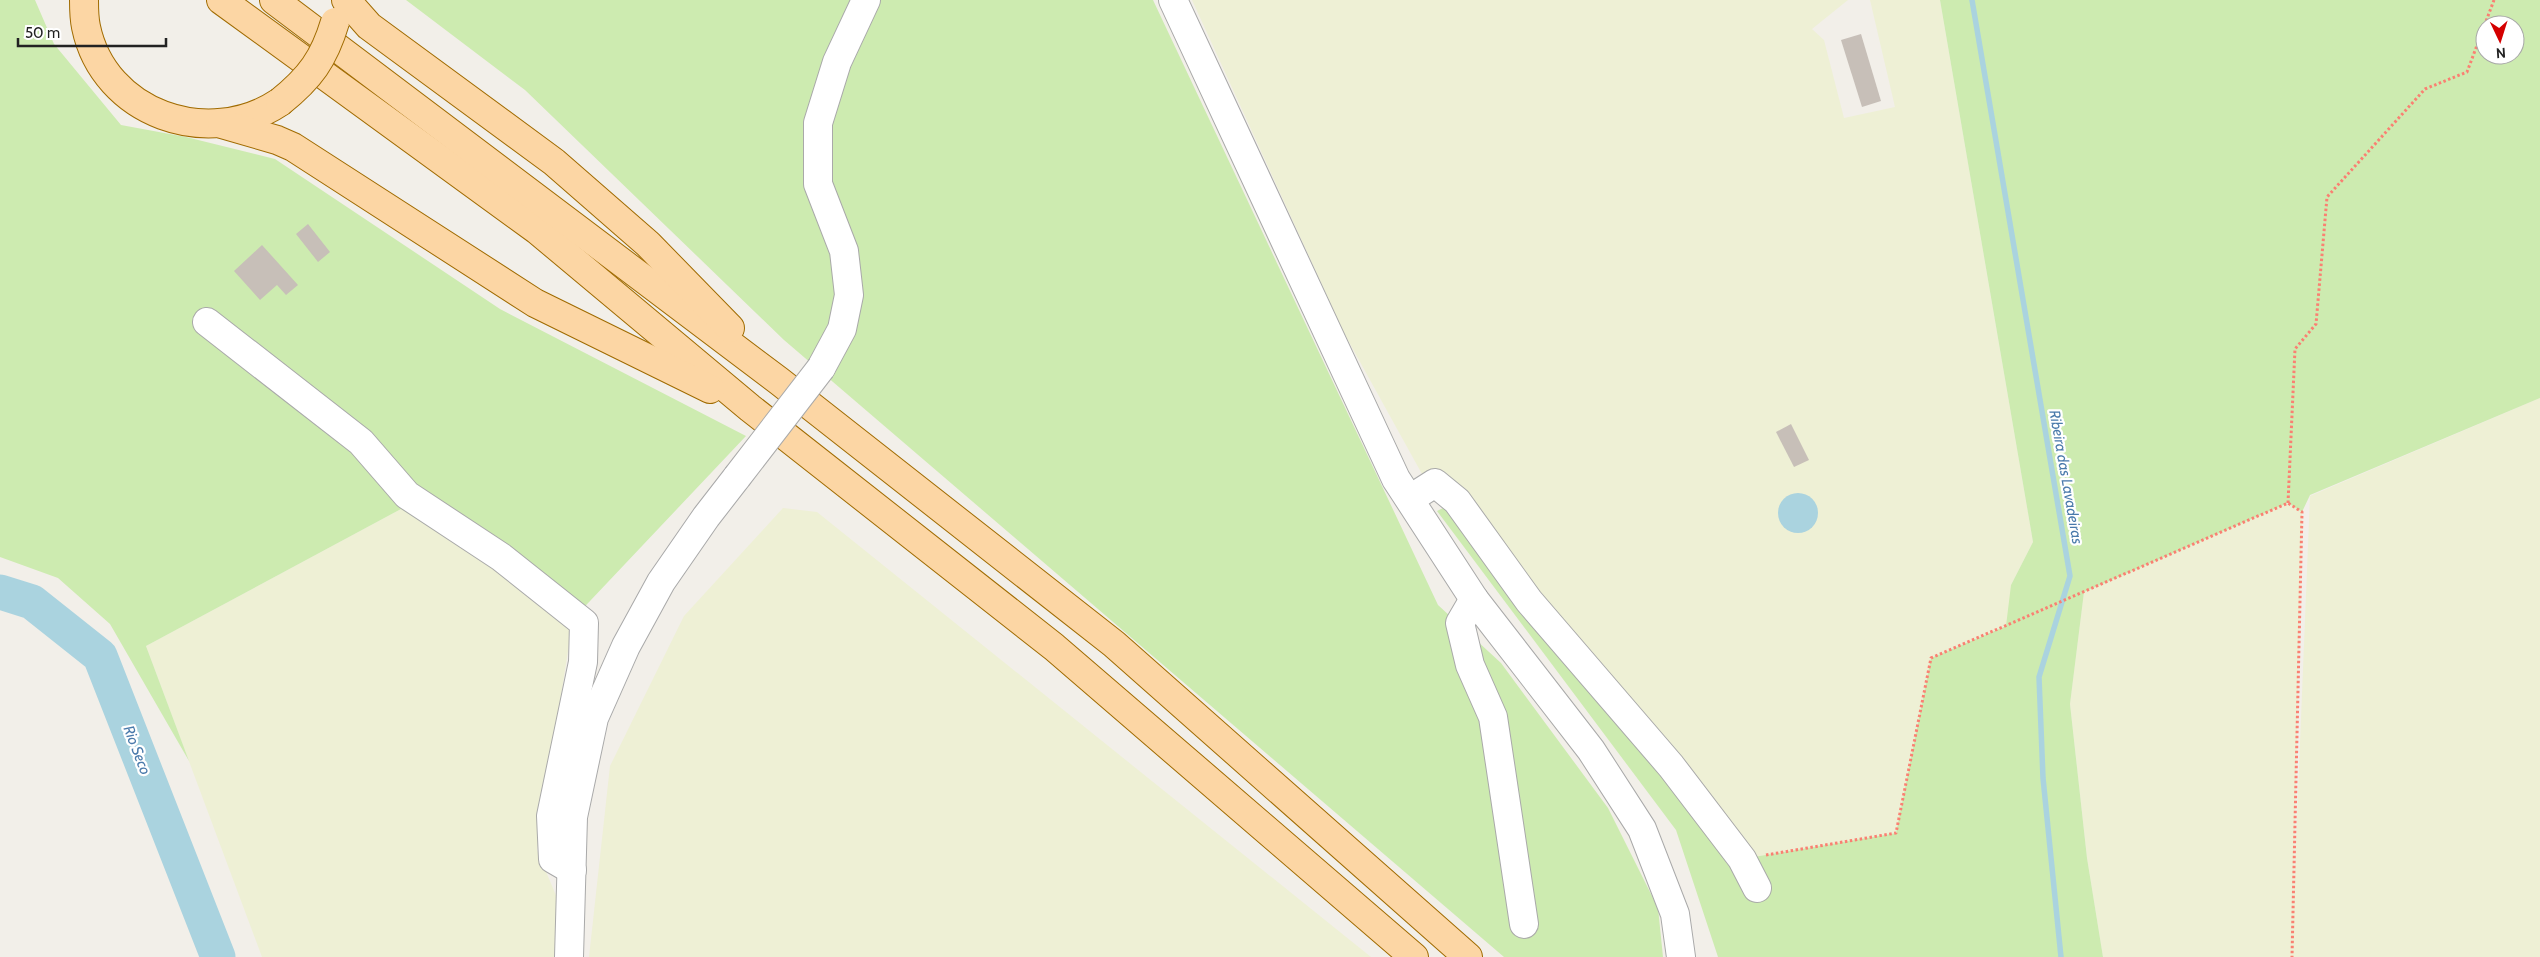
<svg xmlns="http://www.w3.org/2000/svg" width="2540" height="957" font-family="Cabin,sans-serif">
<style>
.farmland{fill:#eef0d5}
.grass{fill:#cdebb0;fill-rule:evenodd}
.water{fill:#aad3df}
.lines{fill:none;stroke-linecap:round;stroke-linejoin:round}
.stream{stroke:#aad3df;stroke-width:5.5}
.river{stroke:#aad3df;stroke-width:35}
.building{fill:#c7bfb8}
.minor-casing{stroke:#a9a9a9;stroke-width:30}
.major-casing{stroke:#a06b00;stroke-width:30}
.path{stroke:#fa8072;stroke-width:3;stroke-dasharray:2.5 2.5;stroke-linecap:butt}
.minor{stroke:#fff;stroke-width:28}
.major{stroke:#fcd6a4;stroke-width:28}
.minor-bridge-casing{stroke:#a9a9a9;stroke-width:30;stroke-linecap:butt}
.major-bridge-casing{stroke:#a06b00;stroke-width:30;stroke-linecap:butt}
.minor-bridge{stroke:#fff;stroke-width:28}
.major-bridge{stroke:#fcd6a4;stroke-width:28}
.labels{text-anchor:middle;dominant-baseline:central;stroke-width:4.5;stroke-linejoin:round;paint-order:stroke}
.water-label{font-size:15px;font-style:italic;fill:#4a7aab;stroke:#fff}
</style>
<rect width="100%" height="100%" fill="#f2efe9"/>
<g class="farmland">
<path d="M1192 0H1848L1812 29 1824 40 1844 118 1895 107 1870 0H1940L2033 542 2011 585 2010 624 1931 658 1896 833 1742 859 1444 475 1422 474 1344 333Z"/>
<path d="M2540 398V957H2103L2087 858 2070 704 2084 592 2288 503 2302 512 2293 916 2310 496Z"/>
<path d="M783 508 817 512 1371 957H589L610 766 684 616Z"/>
<path d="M401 509 573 619 537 850 560 905 554 957H262L146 646Z"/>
</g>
<g class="grass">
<path d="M0 0H35L54 44 121 125 186 137 275 159 500 309 746 436 573 619 401 509 146 646 189 761 110 624 58 578 0 557Z"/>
<path d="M406 0H1153L1438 605 1501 663 1608 808 1658 908 1663 957H1504L784 340 525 90Z"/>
<path d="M1940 0H2540V398L2310 495 2302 512 2288 503 2084 592 2070 704 2087 858 2103 957H1718L1676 830 1437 511 1457 501 1742 859 1896 833 1931 658 2006 626 2011 585 2033 542ZM2485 25H2515V55H2485Z"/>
</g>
<circle class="water" cx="1798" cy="513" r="20"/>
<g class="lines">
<path class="stream" d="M1972 0 2070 576 2039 677 2043 778 2061 957"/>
<path class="river" d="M0 592 32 602 100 656 218 957"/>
</g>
<g class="building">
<path d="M1861 34 1881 101 1862 107 1841 40Z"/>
<path d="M308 224 330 252 318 262 296 234Z"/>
<path d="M262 245 298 285 286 295 277 285 260 300 234 271Z"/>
<path d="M1791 424 1809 460 1794 467 1776 432Z"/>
</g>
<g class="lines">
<defs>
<g id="minor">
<path d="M1173 0 1396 479 1474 599 1591 750 1642 829 1675 914 1681 957"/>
<path d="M207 322 361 442 407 495 501 557 584 623 583 662 551 816 553 859 572 870"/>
<path d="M821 368 842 329 849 295 844 251 818 184V123L837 62 866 0"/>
<path d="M1410 499 1435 483 1457 501 1529 601 1671 766 1742 859 1757 888"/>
<path d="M1474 599 1460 623 1470 665 1493 717 1524 924"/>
<path d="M569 957 573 817 594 718 626 646 661 582 706 517 737 477"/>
</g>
<g id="major">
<path d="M84 0C84 9 84 18 86 27 104 114 208 150 280 102"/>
<path d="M221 0 537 230 750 408 1054 647 1414 957"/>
<path d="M274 0 779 381 1114 644 1468 957"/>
<path d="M346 0 369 26 554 162 648 244 730 328"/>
<path d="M222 124 277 140 293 147 535 303 710 389"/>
</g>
</defs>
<use href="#minor" class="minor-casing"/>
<use href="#major" class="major-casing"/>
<g class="path">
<path d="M2288 503 2295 349 2316 324 2327 197 2425 89 2467 72 2494 0"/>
<path d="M1766 855 1896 833 1931 658 2288 503 2302 512 2292 957"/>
</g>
<use href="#minor" class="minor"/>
<use href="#major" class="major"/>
<defs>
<path id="minor-bridge" d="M737 477 821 368"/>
<path id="major-bridge" d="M280 102C310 78 324 59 335 22"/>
</defs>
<use href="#minor-bridge" class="minor-bridge-casing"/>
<use href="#major-bridge" class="major-bridge-casing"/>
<use href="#minor-bridge" class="minor-bridge"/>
<use href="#major-bridge" class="major-bridge"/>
</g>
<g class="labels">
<g class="water-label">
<text transform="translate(2066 477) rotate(80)">Ribeira das Lavadeiras</text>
<text transform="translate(137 750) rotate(69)">Rio Seco</text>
</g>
</g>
<g transform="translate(2500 40) rotate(176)"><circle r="24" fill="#ffffff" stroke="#a7a7a7"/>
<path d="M0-4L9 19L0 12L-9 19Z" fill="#d40000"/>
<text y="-8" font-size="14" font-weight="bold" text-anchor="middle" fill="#222222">N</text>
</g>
<path d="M18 38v8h148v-8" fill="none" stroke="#222222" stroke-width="2.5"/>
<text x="25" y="38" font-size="15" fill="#222222" stroke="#ffffff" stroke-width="4" paint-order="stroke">50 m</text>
</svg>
